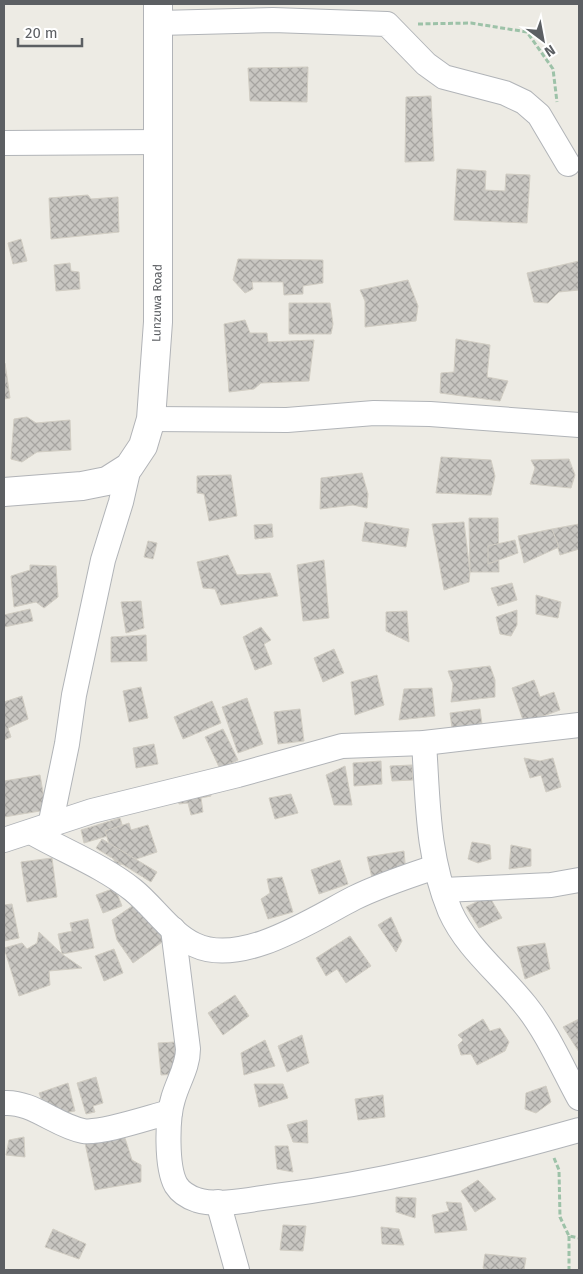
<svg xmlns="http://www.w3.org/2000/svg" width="583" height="1274" font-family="'Fira Sans',sans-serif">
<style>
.building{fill:url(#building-cross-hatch);stroke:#d1cdc3}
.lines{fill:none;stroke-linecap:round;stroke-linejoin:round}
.street-casing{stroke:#b1b4b8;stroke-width:26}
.secondary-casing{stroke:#b1b3b7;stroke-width:30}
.path{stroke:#9dc2a8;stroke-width:3;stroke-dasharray:5 2.5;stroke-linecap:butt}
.street{stroke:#fff;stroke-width:24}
.secondary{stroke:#fff;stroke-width:28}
.labels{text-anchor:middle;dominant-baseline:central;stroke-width:4;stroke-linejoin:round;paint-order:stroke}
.street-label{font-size:12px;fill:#5c5f63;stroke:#fff}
</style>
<defs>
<pattern id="building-cross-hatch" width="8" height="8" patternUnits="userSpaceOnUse" patternTransform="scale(1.25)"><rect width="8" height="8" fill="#c8c6c1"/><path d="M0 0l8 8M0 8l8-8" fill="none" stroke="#a6a4a0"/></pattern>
</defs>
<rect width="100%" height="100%" fill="#edebe4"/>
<g class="building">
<path d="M308 67 307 102 250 101 248 68Z"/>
<path d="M431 96 434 161 405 162 406 97Z"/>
<path d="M457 169 486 171 485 190 505 191 506 174 530 175 527 223 454 220Z"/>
<path d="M88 195 91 199 118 197 119 232 51 239 49 198Z"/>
<path d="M21 239 27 261 13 264 8 243Z"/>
<path d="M238 259 323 260V283L303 286V294L284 295 283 282H252L253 289 245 293 233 280Z"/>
<path d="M579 261V290L559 292 548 303 534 302 527 273Z"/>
<path d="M70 263 71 271 79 272 80 289 56 291 54 265Z"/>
<path d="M408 280 418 306 416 321 365 327V301L360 290Z"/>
<path d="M289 303H330L333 324 331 334H289Z"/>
<path d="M245 320 250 333H267L268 342 314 340 309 381 261 383 254 389 229 392 224 324Z"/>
<path d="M456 339 490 345 487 377 508 381 500 401 440 393 441 373 454 372Z"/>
<path d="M5 363 10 398 4 399V363Z"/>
<path d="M27 417 36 423 70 420 71 450 37 452 22 462 11 459 14 419Z"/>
<path d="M441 457 491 460 495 476 491 495 436 493Z"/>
<path d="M569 459 575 475 571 488 530 484 535 468 531 460Z"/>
<path d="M362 473 368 494 367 508 353 505 320 509 321 478Z"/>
<path d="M231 475 237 516 209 521 204 494 197 493V476Z"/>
<path d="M469 518H498L499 572H470Z"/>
<path d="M365 522 409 529 406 547 362 541Z"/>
<path d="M464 522 470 572 469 582 444 590 432 524Z"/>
<path d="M272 524 273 537 255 539 254 525Z"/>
<path d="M579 524V549L560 555 552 529Z"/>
<path d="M552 529 559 547 524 563 518 536Z"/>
<path d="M515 540 518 553 488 564V546Z"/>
<path d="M148 541 157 543 153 559 144 557Z"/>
<path d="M228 555 237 575 270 573 278 596 221 605 215 589 203 588 197 562Z"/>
<path d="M324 560 329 618 303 621 297 565Z"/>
<path d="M30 565 56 566 58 597 44 608 36 602 14 607 11 576 30 570Z"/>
<path d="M512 583 517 600 498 606 491 588Z"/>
<path d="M536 595 561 602 558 618 536 614Z"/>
<path d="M141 601 144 628 126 633 121 602Z"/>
<path d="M30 609 33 621 4 627V615Z"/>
<path d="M517 610V625L511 636 500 634 496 617Z"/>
<path d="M407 611 409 642 386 631V612Z"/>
<path d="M261 627 271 640 264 644 272 664 255 670 243 637Z"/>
<path d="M146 635 147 661 111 662V637Z"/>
<path d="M334 649 344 673 323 682 314 658Z"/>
<path d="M490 666 495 680V697L451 702 453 684 448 671Z"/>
<path d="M377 675 384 705 355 715 351 682Z"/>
<path d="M534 680 540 697 554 692 560 710 524 723 512 688Z"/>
<path d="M141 687 148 718 129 722 123 691Z"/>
<path d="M432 688 435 716 399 720 404 689Z"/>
<path d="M22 696 28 719 8 728 11 737 4 740V702Z"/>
<path d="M247 698 263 744 238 753 222 707Z"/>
<path d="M212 701 221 723 183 739 174 717Z"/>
<path d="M300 709 304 741 278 744 274 712Z"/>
<path d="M480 709 482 724 452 728 450 713Z"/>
<path d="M223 729 238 760 220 769 205 737Z"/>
<path d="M154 744 158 764 136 768 133 748Z"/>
<path d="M524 758 540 761 553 758 561 787 546 792 541 775 530 778Z"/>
<path d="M381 761 382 784 354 786 353 763Z"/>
<path d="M412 765 413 780 392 781 390 766Z"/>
<path d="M345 766 352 805H334L326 775Z"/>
<path d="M40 775 46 810 4 817V781Z"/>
<path d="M210 790 211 796 201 798 203 812 191 815 188 803 179 804 177 796Z"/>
<path d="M291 794 298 813 275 819 269 798Z"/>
<path d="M120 818 124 831 84 843 81 830Z"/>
<path d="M129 823 131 830 148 825 157 852 116 866 105 831Z"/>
<path d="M102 839 157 872 151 882 96 848Z"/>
<path d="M472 842 490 845 491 859 478 863 468 859Z"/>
<path d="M511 845 531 849V866L509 869Z"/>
<path d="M404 851 406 874 374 886 367 857Z"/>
<path d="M52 858 57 897 27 902 21 862Z"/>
<path d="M340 860 348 884 319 894 311 870Z"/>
<path d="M282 877 293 912 268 919 261 899 270 893 267 879Z"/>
<path d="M115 888 122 906 103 913 96 895Z"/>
<path d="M489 896 502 918 479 928 466 907Z"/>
<path d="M138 902 165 940 133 963 117 940 112 920Z"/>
<path d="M12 904 19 938 4 941V905Z"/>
<path d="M391 917 402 941 396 952 378 925Z"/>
<path d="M88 919 94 948 62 954 58 934 72 931 70 923Z"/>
<path d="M39 932 62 954 82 968 49 971 50 985 19 996 4 948 22 943 27 949 37 943Z"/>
<path d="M350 936 371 966 346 983 337 969 326 976 316 958Z"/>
<path d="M545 943 550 969 525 979 517 947Z"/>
<path d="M114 949 123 973 104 981 95 956Z"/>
<path d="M235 995 249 1016 223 1035 208 1013Z"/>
<path d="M483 1019 490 1031 500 1028 509 1042 505 1051 477 1065 471 1054 461 1055 458 1045 463 1040 458 1035Z"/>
<path d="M579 1019V1052L563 1027Z"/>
<path d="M302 1035 309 1063 287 1072 278 1046Z"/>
<path d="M265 1040 275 1066 244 1075 241 1053Z"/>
<path d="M175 1042 178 1074 161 1075 158 1043Z"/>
<path d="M96 1077 103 1103 93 1106 95 1112 86 1114 77 1083Z"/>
<path d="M68 1083 75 1111 48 1116 39 1093Z"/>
<path d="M254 1084H283L288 1098 259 1107Z"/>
<path d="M546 1086 551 1102 536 1113 525 1109 526 1093Z"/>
<path d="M383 1095 385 1117 358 1120 355 1099Z"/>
<path d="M307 1120 308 1143 293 1142 287 1125Z"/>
<path d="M124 1135 132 1160 141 1165V1182L95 1190 85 1143Z"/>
<path d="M24 1137 25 1157 6 1155 9 1140Z"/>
<path d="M275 1146H288L293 1172 277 1169Z"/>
<path d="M478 1180 496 1199 475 1212 461 1191Z"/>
<path d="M396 1197 416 1198 415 1218 396 1212Z"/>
<path d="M446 1202 461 1203 467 1230 435 1233 432 1215 449 1211Z"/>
<path d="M283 1225 306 1226 303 1251 280 1250Z"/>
<path d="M381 1227 399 1229 404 1245 382 1244Z"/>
<path d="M53 1229 86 1244 79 1259 45 1247Z"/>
<path d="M485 1254 526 1258 524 1270H487L483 1268Z"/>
</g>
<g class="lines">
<defs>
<g id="street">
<path d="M159 23 273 20 387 24 426 64 444 77 505 93 524 102 539 115 568 164"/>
<path d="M4 143 159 142"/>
<path d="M151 419 287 420 374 413 430 414 579 425"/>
<path d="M424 743C428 801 427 856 450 911 467 949 501 974 526 1006 547 1032 563 1069 579 1098"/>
<path d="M50 826 67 744 74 695 103 560 121 502 129 467"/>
<path d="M31 832C64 851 103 866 133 890 154 907 171 934 195 945 242 967 313 919 354 898 380 885 408 876 435 867"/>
<path d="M4 840 92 811 238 775 342 746 424 743 579 725"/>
<path d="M443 890 551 885 579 880"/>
<path d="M173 929 188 1049C188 1067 178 1081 173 1099 167 1118 166 1167 176 1185 181 1193 188 1197 197 1200 220 1207 252 1199 276 1196 379 1183 479 1158 579 1130"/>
<path d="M4 1103C32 1101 56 1126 83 1131 101 1134 150 1117 170 1112"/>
<path d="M218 1202 237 1270"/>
</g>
<path id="secondary" d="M4 492 82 486 107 481 129 467 143 446 151 419 158 322V4"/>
</defs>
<use href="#street" class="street-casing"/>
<use href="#secondary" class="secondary-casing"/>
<g class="path">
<path d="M418 24 471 23 527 32 553 69 557 102"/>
<path d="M554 1158 559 1170 560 1217 569 1236 579 1238"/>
<path d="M569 1236V1270"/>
</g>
<use href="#street" class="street"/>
<use href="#secondary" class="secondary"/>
</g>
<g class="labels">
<g class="street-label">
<text transform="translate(157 303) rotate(-89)">Lunzuwa Road</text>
</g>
</g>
<rect width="583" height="1274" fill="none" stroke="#5c5f63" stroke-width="10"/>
<g transform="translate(543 40) rotate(148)" stroke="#ffffff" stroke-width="4" paint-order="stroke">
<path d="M0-4L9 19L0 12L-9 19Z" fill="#5c5f63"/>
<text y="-8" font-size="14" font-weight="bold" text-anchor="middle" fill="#5c5f63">N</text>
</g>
<path d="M18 38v8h64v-8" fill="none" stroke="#5c5f63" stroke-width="2.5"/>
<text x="25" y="38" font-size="15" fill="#5c5f63" stroke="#ffffff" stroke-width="4" paint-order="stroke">20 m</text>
</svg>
